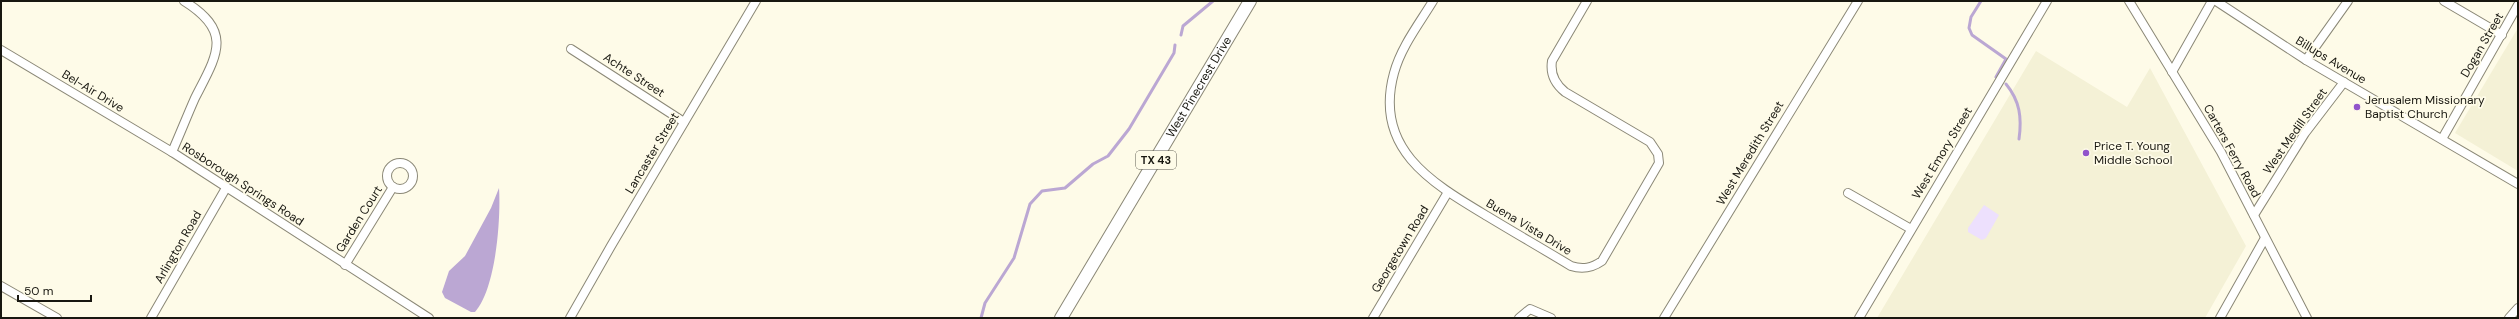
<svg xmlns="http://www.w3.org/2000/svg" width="2519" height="319" font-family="'DM Sans',sans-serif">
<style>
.built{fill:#f4f1d6}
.green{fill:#ede0fd}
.water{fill:#bba7d3}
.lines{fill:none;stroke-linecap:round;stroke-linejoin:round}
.stream{stroke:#bba7d3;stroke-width:3}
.minor-casing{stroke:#8b8877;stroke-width:10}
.primary-casing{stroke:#8b8877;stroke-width:14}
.minor{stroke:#fff;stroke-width:8}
.primary{stroke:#fff;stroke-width:12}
.poi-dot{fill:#9154cb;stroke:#fefbe8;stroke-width:1.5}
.labels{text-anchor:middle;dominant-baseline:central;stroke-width:3.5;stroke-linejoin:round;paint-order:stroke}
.shield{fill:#fefbe8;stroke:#5d5b51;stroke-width:1}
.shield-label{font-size:11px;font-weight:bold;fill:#181710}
.street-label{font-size:12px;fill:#181710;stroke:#fefbe8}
.poi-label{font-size:12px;fill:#181710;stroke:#fefbe8;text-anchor:start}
</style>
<rect width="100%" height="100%" fill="#fefbe8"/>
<g class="built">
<path d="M2518 28V171L2455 133Z"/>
<path d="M2036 51 2127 107 2150 68 2246 246 2205 318H1877Z"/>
</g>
<path class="green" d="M1984 205 1999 215 1986 238 1982 240 1968 232V228Z"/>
<path class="water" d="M499 188C501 218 496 289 475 312H471L445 298 442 292 449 271 465 256 491 208Z"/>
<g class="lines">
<g class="stream">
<path d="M1981 1 1971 17 1969 28 1972 35 2006 59 1996 77"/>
<path d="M1181 35 1183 26 1213 1"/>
<path d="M2006 84C2020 101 2022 118 2019 139"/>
<path d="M981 318 985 303 1014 258 1030 204 1042 191 1065 188 1093 164 1108 156 1129 129 1174 53 1175 45"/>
</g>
<defs>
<g id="minor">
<path d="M1433 1C1419 24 1401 47 1394 73 1373 149 1432 183 1487 216 1515 233 1543 249 1571 266 1583 270 1592 268 1602 261L1659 163 1658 154 1650 142 1565 92C1555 84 1550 74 1552 61L1587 1"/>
<path d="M2129 1 2221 152 2307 318"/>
<path d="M2216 1 2306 60 2518 184"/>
<path d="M2444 1 2502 35"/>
<path d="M571 49 684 122"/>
<path d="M1 50 172 152 429 318"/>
<path d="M2306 60 2348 1"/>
<path d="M2172 72 2212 1"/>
<path d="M2442 139 2518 5"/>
<path d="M172 152C180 134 187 116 195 98 217 55 234 32 184 1"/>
<circle cx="400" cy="176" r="13"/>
<path d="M1848 193 1911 229"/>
<path d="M2254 215 2305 133 2344 82"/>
<path d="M345 265 393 187"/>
<path d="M1 286 57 318"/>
<path d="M151 318 226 188"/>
<path d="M570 318 611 246 756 1"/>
<path d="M1373 318 1448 192"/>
<path d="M1519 318 1530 309 1551 318"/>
<path d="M1664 318 1858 1"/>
<path d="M1859 318 2047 1"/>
<path d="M2220 318 2265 238"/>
<path d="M2509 318 2518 308"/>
</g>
<g id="primary">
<path id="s1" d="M1061 318 1250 1"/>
</g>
</defs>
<use href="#minor" class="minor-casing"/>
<use href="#primary" class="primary-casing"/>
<use href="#minor" class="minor"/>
<use href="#primary" class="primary"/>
</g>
<g class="poi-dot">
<circle cx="2357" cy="107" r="4"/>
<circle cx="2086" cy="153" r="4"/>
</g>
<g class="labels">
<rect class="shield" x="1136" y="151" width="40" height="18" rx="3"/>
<g class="shield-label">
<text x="1156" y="160">TX 43</text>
</g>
<g class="street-label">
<text transform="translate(2482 45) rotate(-60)">Dogan Street</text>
<text transform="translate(2331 60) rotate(31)">Billups Avenue</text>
<text transform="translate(634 75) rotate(33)">Achte Street</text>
<text stroke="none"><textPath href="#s1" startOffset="269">West Pinecrest Drive</textPath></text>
<text transform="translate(93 91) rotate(31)">Bel-Air Drive</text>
<text transform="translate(2295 131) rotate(-55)">West Medill Street</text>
<text transform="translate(2232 151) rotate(61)">Carters Ferry Road</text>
<text transform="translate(652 153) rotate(-59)">Lancaster Street</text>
<text transform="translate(1750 153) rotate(-59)">West Meredith Street</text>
<text transform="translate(1942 153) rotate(-59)">West Emory Street</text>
<text transform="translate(243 184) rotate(33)">Rosborough Springs Road</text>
<text transform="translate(359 219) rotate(-58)">Garden Court</text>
<text transform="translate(1529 227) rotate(31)">Buena Vista Drive</text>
<text transform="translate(178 247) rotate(-60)">Arlington Road</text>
<text transform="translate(1400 249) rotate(-59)">Georgetown Road</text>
</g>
<g class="poi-label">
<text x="2365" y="100">Jerusalem Missionary<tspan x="2365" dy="14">Baptist Church</tspan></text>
<text x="2094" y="146">Price T. Young<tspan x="2094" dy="14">Middle School</tspan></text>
</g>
</g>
<rect width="2519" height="319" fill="none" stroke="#181710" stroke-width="4"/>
<path d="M18 295v6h73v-6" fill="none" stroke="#181710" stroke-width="2"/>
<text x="24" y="295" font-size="12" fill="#181710" stroke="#fefbe8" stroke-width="3" paint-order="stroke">50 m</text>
</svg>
